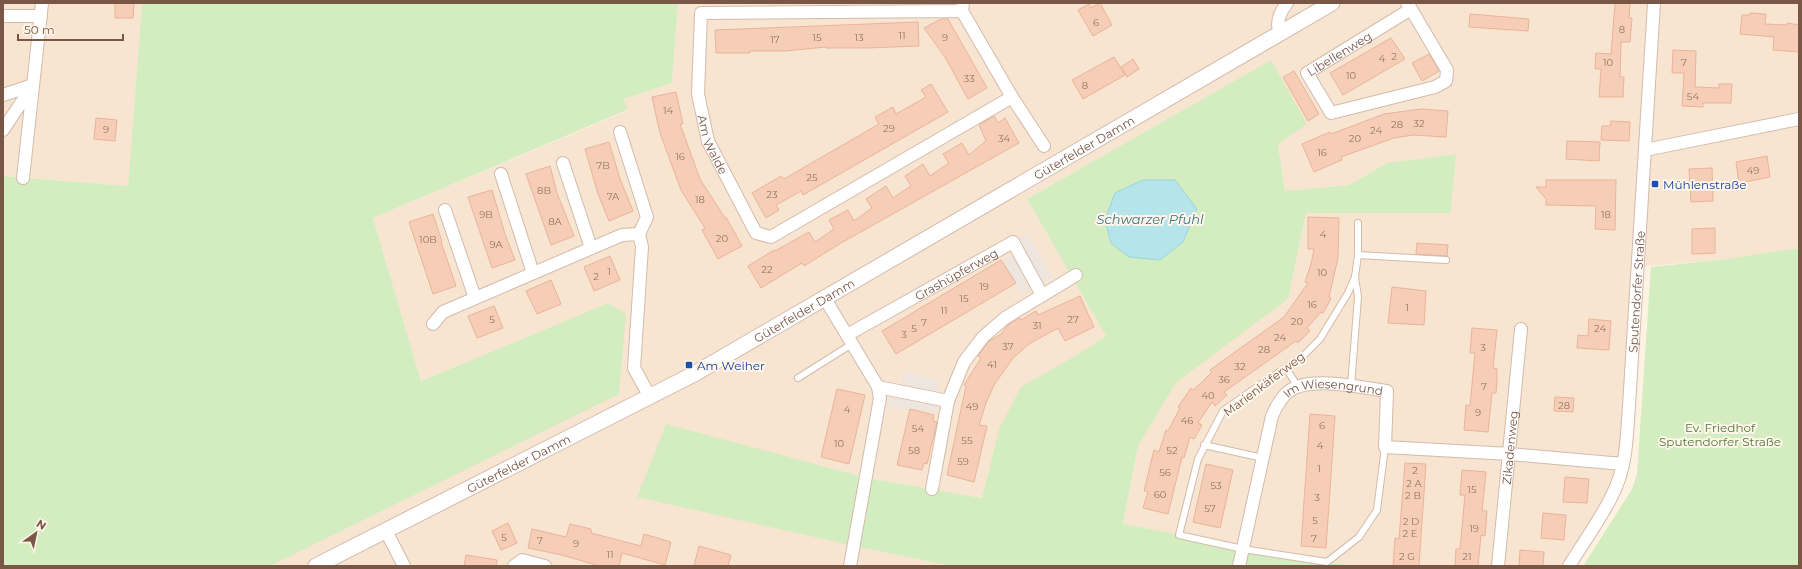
<svg xmlns="http://www.w3.org/2000/svg" width="1802" height="569" font-family="Montserrat,sans-serif">
<style>
.residential{fill:#f7e4d1}
.industrial{fill:#ede5de}
.green{fill:#d4edc0}
.water{fill:#b5e4ea;stroke:#9bd5dd}
.building{fill:#f6ceb8;stroke:#ebb397}
.lines{fill:none;stroke-linecap:round;stroke-linejoin:round}
.service-casing{stroke:#d3bbab;stroke-width:8}
.minor-casing{stroke:#d3bbab;stroke-width:14}
.tertiary-casing{stroke:#d3bbab;stroke-width:17}
.service{stroke:#fff;stroke-width:6}
.minor{stroke:#fff;stroke-width:12}
.tertiary{stroke:#fff;stroke-width:15}
.transit-dot{fill:#1a4fb4;stroke:#fff6eb;stroke-width:1.5}
.labels{text-anchor:middle;dominant-baseline:central;stroke-width:4;stroke-linejoin:round;paint-order:stroke}
.number-label{font-size:10px;fill:#987462}
.street-label{font-size:12px;fill:#795646;stroke:#fff6eb}
.transit-label{font-size:12px;fill:#164399;stroke:#fff6eb;text-anchor:start}
.park-label{font-size:12px;fill:#507a3b;stroke:#fff6eb}
.water-label{font-size:13px;font-style:italic;fill:#387780;stroke:#fff6eb}
</style>
<rect width="100%" height="100%" fill="#fef2e3"/>
<g class="residential">
<path d="M3 3H142L128 186 3 176Z"/>
<path d="M678 3H1799V248L1719 260 1637 267 1623 464 1569 566H1360L1327 562 1123 525 1138 446 1176 383 1288 299 1306 212 1451 213 1456 154 1387 163 1349 185 1285 191 1278 144 1271 60 1027 199 1106 336 1077 355 999 429 982 498 867 478 637 496 854 546 951 566H270L288 557 608 303 421 381 373 218 627 111 624 99 672 83Z"/>
</g>
<g class="industrial">
<path d="M1027 234 1053 277 1042 283 1017 240Z"/>
<path d="M1012 255 1030 288 1021 293 1003 261Z"/>
<path d="M905 372 940 381 937 393 902 384Z"/>
<path d="M889 398 938 404 937 413 888 407Z"/>
</g>
<g class="green">
<path d="M142 3H678L672 83 624 99 627 110 373 218 421 381 608 303 626 314 619 394 270 566H3V176L128 186Z"/>
<path d="M1271 60 1307 124 1278 144 1285 191 1349 185 1387 163 1456 154 1451 213H1306L1288 299 1176 383 1138 446 1123 524 1327 562 1360 566H951L854 546 637 497 666 424 867 478 982 498 999 429 1021 387 1077 355 1106 336 1027 199Z"/>
<path d="M1799 248V566H1583L1632 489 1637 474 1651 267 1719 260Z"/>
</g>
<path class="water" d="M1143 180H1175L1197 209 1183 242 1160 260 1129 257 1111 243 1105 220 1115 193Z"/>
<g class="building">
<path d="M115 3H134L133 18H115Z"/>
<path d="M1100 3 1112 25 1093 36 1078 10 1089 4 1091 8Z"/>
<path d="M1615 3H1630L1629 18H1632L1630 42H1621L1620 77H1624L1623 97H1599L1601 69H1595L1596 53 1611 54Z"/>
<path d="M1750 13 1766 14 1765 24 1787 25V23L1799 25V52L1773 50 1774 37 1740 34 1742 15H1749Z"/>
<path d="M1470 14 1529 19 1528 31 1469 27Z"/>
<path d="M941 19H948L987 88 968 99 945 57 924 28Z"/>
<path d="M918 22 919 46 867 48H826V47L785 51H750V53H716L715 30Z"/>
<path d="M1391 38 1405 59 1343 95 1330 73Z"/>
<path d="M1673 50 1696 51 1695 87 1719 88V84H1732L1731 103H1703V107L1682 106 1684 73H1672Z"/>
<path d="M1429 54 1439 71 1422 81 1412 63Z"/>
<path d="M1114 57 1125 75 1083 99 1072 80Z"/>
<path d="M1133 59 1139 69 1127 77 1121 67Z"/>
<path d="M1294 71 1319 114 1308 121 1283 77Z"/>
<path d="M931 84 948 112 803 195 801 191 776 205 779 210 766 218 752 193 781 176 784 179 879 124 875 117 893 107 896 114 926 97 921 90Z"/>
<path d="M676 92 683 124H680L700 179 725 218 726 217 742 246 718 259 702 230 705 228 681 190 660 133 652 97Z"/>
<path d="M1421 109 1448 111 1446 137 1413 135 1394 138 1341 157 1342 160 1314 172 1302 144 1330 132 1331 134 1384 114Z"/>
<path d="M994 116 998 123 1005 118 1019 143 841 243 804 266 802 263 761 288 748 266 774 250 775 251 809 232 815 242 834 229 829 220 848 210 854 221 872 208 866 199 886 186 893 198 911 186 905 176 923 164 930 176 949 163 943 154 962 143 969 155 986 141 979 125Z"/>
<path d="M96 118 117 120 115 141 94 139Z"/>
<path d="M1611 121 1630 122 1629 141 1601 140 1602 126H1610Z"/>
<path d="M1567 141 1600 142 1599 161 1566 159Z"/>
<path d="M609 142 620 179 633 211 609 221 598 194 585 149Z"/>
<path d="M1767 156 1770 177 1739 183 1736 162Z"/>
<path d="M550 166 557 193 574 236 551 245 526 174Z"/>
<path d="M1712 168 1713 201 1691 202 1689 169Z"/>
<path d="M1546 180H1616L1615 230 1595 229 1596 206 1546 205V199L1536 187H1546Z"/>
<path d="M492 190 505 234 515 260 492 268 468 197Z"/>
<path d="M433 214 442 242H441L456 286 433 294 409 222Z"/>
<path d="M1308 217 1339 218 1338 258 1329 297 1331 298 1327 306 1323 313 1321 312 1307 328 1310 331 1298 343 1296 341 1224 392 1227 395 1215 406 1212 402 1198 423 1202 425 1194 439 1190 437 1184 458 1182 457 1168 514 1143 508 1148 492 1144 491 1154 450 1159 452 1166 430 1168 431 1180 408 1178 407 1191 388 1193 390 1203 381 1212 372 1210 370 1284 317 1308 283 1305 282 1311 264 1314 249H1308Z"/>
<path d="M1715 228V253L1692 254V229Z"/>
<path d="M1417 243 1448 245 1447 256 1416 254Z"/>
<path d="M610 256 620 280 594 291 584 267Z"/>
<path d="M1001 260 1016 283 896 354 882 331Z"/>
<path d="M551 280 561 304 537 314 526 291Z"/>
<path d="M1392 287 1426 291 1424 325 1388 323Z"/>
<path d="M1080 296 1094 327 1065 341 1058 328 1029 344 1013 358 994 385 986 403 979 425 987 426 974 482 947 475 966 386 964 385 981 358 978 356 988 342 1001 334 1009 324 1020 318 1021 320 1036 311 1038 315Z"/>
<path d="M494 306 503 328 477 338 468 316Z"/>
<path d="M1589 319 1611 321 1609 350 1577 348 1578 335 1588 336Z"/>
<path d="M1472 328 1497 330 1493 368 1497 369V381L1496 393H1492L1488 432 1464 430 1466 405 1470 406 1475 353H1470Z"/>
<path d="M837 389 865 395 849 464 821 457Z"/>
<path d="M1555 397 1574 398 1573 412 1554 411Z"/>
<path d="M910 409 934 415 933 421 937 422 927 464 924 463 922 470 897 465Z"/>
<path d="M1310 414 1335 416 1326 548 1301 546Z"/>
<path d="M1405 463 1426 464 1419 566H1393L1395 538 1399 539Z"/>
<path d="M1206 464 1233 470 1220 528 1193 522Z"/>
<path d="M1462 470 1486 472 1482 511H1487L1485 536 1481 535 1478 566H1455L1456 549H1460L1465 495H1460Z"/>
<path d="M1565 477 1589 479 1587 503 1563 502Z"/>
<path d="M1543 513 1566 515 1564 540 1541 538Z"/>
<path d="M508 523 517 543 501 550 492 531Z"/>
<path d="M570 524 591 529V533L641 546 644 534 671 542 665 565 622 553 619 566H599L562 555 528 548 532 529 566 537Z"/>
<path d="M699 546 731 555 728 566H694Z"/>
<path d="M1520 550 1544 552 1543 566H1519Z"/>
<path d="M466 555 497 560 496 566H464Z"/>
</g>
<g class="lines">
<defs>
<g id="service">
<path d="M1358 223V255L1355 277 1348 293 1320 339 1302 357 1257 387 1223 411 1198 459 1179 535 1243 549 1327 562 1359 537 1377 510 1385 447"/>
<path d="M1358 255 1446 260"/>
<path d="M1286 368 1298 387"/>
<path d="M798 378 852 344"/>
<path d="M1351 386 1358 297 1355 277"/>
<path d="M1204 445 1263 458"/>
</g>
<g id="minor">
<path id="s1" d="M1407 3 1411 9 1447 70 1446 81 1435 87 1331 113 1307 73 1411 9"/>
<path id="s2" d="M962 11 701 13 698 94 708 141 756 233 771 237 1012 97 962 11 963 3"/>
<path d="M3 16H41"/>
<path d="M1280 33C1275 22 1280 12 1287 3"/>
<path d="M3 95 33 85"/>
<path d="M1012 97 1044 146"/>
<path d="M3 130 31 88"/>
<path d="M620 132 647 217 639 234"/>
<path d="M1645 150 1799 119"/>
<path d="M563 163 591 248"/>
<path d="M501 174 533 273"/>
<path d="M23 178 42 3"/>
<path d="M445 210 475 298"/>
<path d="M824 297 878 387 880 398 850 566"/>
<path d="M433 324 443 312 622 235 639 234 642 247 634 368 650 397"/>
<path id="s3" d="M847 335 1013 242 1042 295"/>
<path d="M878 387 948 401"/>
<path d="M932 489 948 401 964 362 983 337 1005 318 1076 275"/>
<path d="M386 531 404 566"/>
<path d="M514 566 522 560 545 566"/>
<path id="s4" d="M1239 566 1272 416C1276 407 1281 397 1289 391 1311 375 1362 388 1387 391L1385 447 1510 454 1623 464"/>
<path id="s5" d="M1498 566 1521 329"/>
<path id="s6" d="M1569 566C1585 540 1610 506 1619 479 1627 456 1627 430 1629 406L1654 3"/>
</g>
<g id="tertiary">
<path id="s7" d="M316 566 694 374 1332 3"/>
</g>
</defs>
<use href="#service" class="service-casing"/>
<use href="#minor" class="minor-casing"/>
<use href="#tertiary" class="tertiary-casing"/>
<use href="#service" class="service"/>
<use href="#minor" class="minor"/>
<use href="#tertiary" class="tertiary"/>
</g>
<g class="transit-dot">
<rect x="1651" y="180" width="8" height="8" rx="2"/>
<rect x="685" y="361" width="8" height="8" rx="2"/>
</g>
<g class="labels">
<g class="number-label">
<text x="1096" y="22">6</text>
<text x="1622" y="29">8</text>
<text x="902" y="35">11</text>
<text x="817" y="37">15</text>
<text x="859" y="37">13</text>
<text x="945" y="37">9</text>
<text x="775" y="39">17</text>
<text x="1394" y="56">2</text>
<text x="1382" y="58">4</text>
<text x="1608" y="62">10</text>
<text x="1684" y="62">7</text>
<text x="1351" y="75">10</text>
<text x="969" y="78">33</text>
<text x="1085" y="85">8</text>
<text x="1693" y="96">54</text>
<text x="668" y="110">14</text>
<text x="1419" y="123">32</text>
<text x="1397" y="124">28</text>
<text x="889" y="128">29</text>
<text x="106" y="129">9</text>
<text x="1376" y="130">24</text>
<text x="1004" y="138">34</text>
<text x="1355" y="138">20</text>
<text x="1322" y="152">16</text>
<text x="680" y="156">16</text>
<text x="603" y="165">7B</text>
<text x="1753" y="170">49</text>
<text x="812" y="177">25</text>
<text x="544" y="190">8B</text>
<text x="772" y="194">23</text>
<text x="613" y="196">7A</text>
<text x="700" y="199">18</text>
<text x="486" y="214">9B</text>
<text x="1606" y="214">18</text>
<text x="555" y="221">8A</text>
<text x="1323" y="234">4</text>
<text x="722" y="238">20</text>
<text x="428" y="239">10B</text>
<text x="496" y="244">9A</text>
<text x="767" y="269">22</text>
<text x="609" y="271">1</text>
<text x="1322" y="272">10</text>
<text x="596" y="276">2</text>
<text x="984" y="286">19</text>
<text x="964" y="298">15</text>
<text x="1312" y="304">16</text>
<text x="1407" y="307">1</text>
<text x="944" y="310">11</text>
<text x="492" y="319">5</text>
<text x="1073" y="319">27</text>
<text x="1297" y="321">20</text>
<text x="924" y="322">7</text>
<text x="1037" y="325">31</text>
<text x="914" y="328">5</text>
<text x="1600" y="328">24</text>
<text x="904" y="334">3</text>
<text x="1280" y="337">24</text>
<text x="1008" y="346">37</text>
<text x="1483" y="347">3</text>
<text x="1264" y="349">28</text>
<text x="992" y="364">41</text>
<text x="1240" y="366">32</text>
<text x="1224" y="379">36</text>
<text x="1484" y="386">7</text>
<text x="1208" y="395">40</text>
<text x="1564" y="405">28</text>
<text x="972" y="406">49</text>
<text x="847" y="409">4</text>
<text x="1478" y="412">9</text>
<text x="1187" y="420">46</text>
<text x="1322" y="425">6</text>
<text x="918" y="428">54</text>
<text x="967" y="440">55</text>
<text x="839" y="443">10</text>
<text x="1320" y="445">4</text>
<text x="914" y="450">58</text>
<text x="1172" y="450">52</text>
<text x="963" y="461">59</text>
<text x="1319" y="468">1</text>
<text x="1415" y="470">2</text>
<text x="1165" y="472">56</text>
<text x="1414" y="483">2 A</text>
<text x="1216" y="485">53</text>
<text x="1472" y="489">15</text>
<text x="1160" y="494">60</text>
<text x="1413" y="495">2 B</text>
<text x="1317" y="497">3</text>
<text x="1210" y="508">57</text>
<text x="1315" y="520">5</text>
<text x="1411" y="521">2 D</text>
<text x="1474" y="528">19</text>
<text x="1410" y="533">2 E</text>
<text x="504" y="537">5</text>
<text x="1314" y="538">7</text>
<text x="540" y="540">7</text>
<text x="576" y="543">9</text>
<text x="610" y="554">11</text>
<text x="1407" y="556">2 G</text>
<text x="1467" y="556">21</text>
</g>
<g class="street-label">
<text stroke="none"><textPath href="#s1" startOffset="293">Libellenweg</textPath></text>
<text stroke="none"><textPath href="#s2" startOffset="395">Am Walde</textPath></text>
<text stroke="none"><textPath href="#s7" startOffset="875">Güterfelder Damm</textPath></text>
<text stroke="none"><textPath href="#s3" startOffset="125">Grashüpferweg</textPath></text>
<text stroke="none"><textPath href="#s6" startOffset="289">Sputendorfer Straße</textPath></text>
<text stroke="none"><textPath href="#s7" startOffset="551">Güterfelder Damm</textPath></text>
<text transform="translate(1264 384) rotate(-37)">Marienkäferweg</text>
<text stroke="none"><textPath href="#s4" startOffset="229">Im Wiesengrund</textPath></text>
<text stroke="none"><textPath href="#s5" startOffset="119">Zikadenweg</textPath></text>
<text stroke="none"><textPath href="#s7" startOffset="227">Güterfelder Damm</textPath></text>
</g>
<g class="transit-label">
<text x="1663" y="184">Mühlenstraße</text>
<text x="697" y="365">Am Weiher</text>
</g>
<g class="park-label">
<text x="1720" y="427">Ev. Friedhof<tspan x="1720" dy="14">Sputendorfer Straße</tspan></text>
</g>
<g class="water-label">
<text x="1150" y="219">Schwarzer Pfuhl</text>
</g>
</g>
<rect width="1802" height="569" fill="none" stroke="#795646" stroke-width="8"/>
<g transform="translate(36 533) rotate(33)" stroke="#fff6eb" stroke-width="3" paint-order="stroke">
<path d="M0-3L7 15L0 10L-7 15Z" fill="#795646"/>
<text y="-6" font-size="11" font-weight="bold" text-anchor="middle" fill="#795646">N</text>
</g>
<path d="M18 34v6h105v-6" fill="none" stroke="#795646" stroke-width="2"/>
<text x="24" y="34" font-size="12" fill="#795646" stroke="#fff6eb" stroke-width="3" paint-order="stroke">50 m</text>
</svg>
